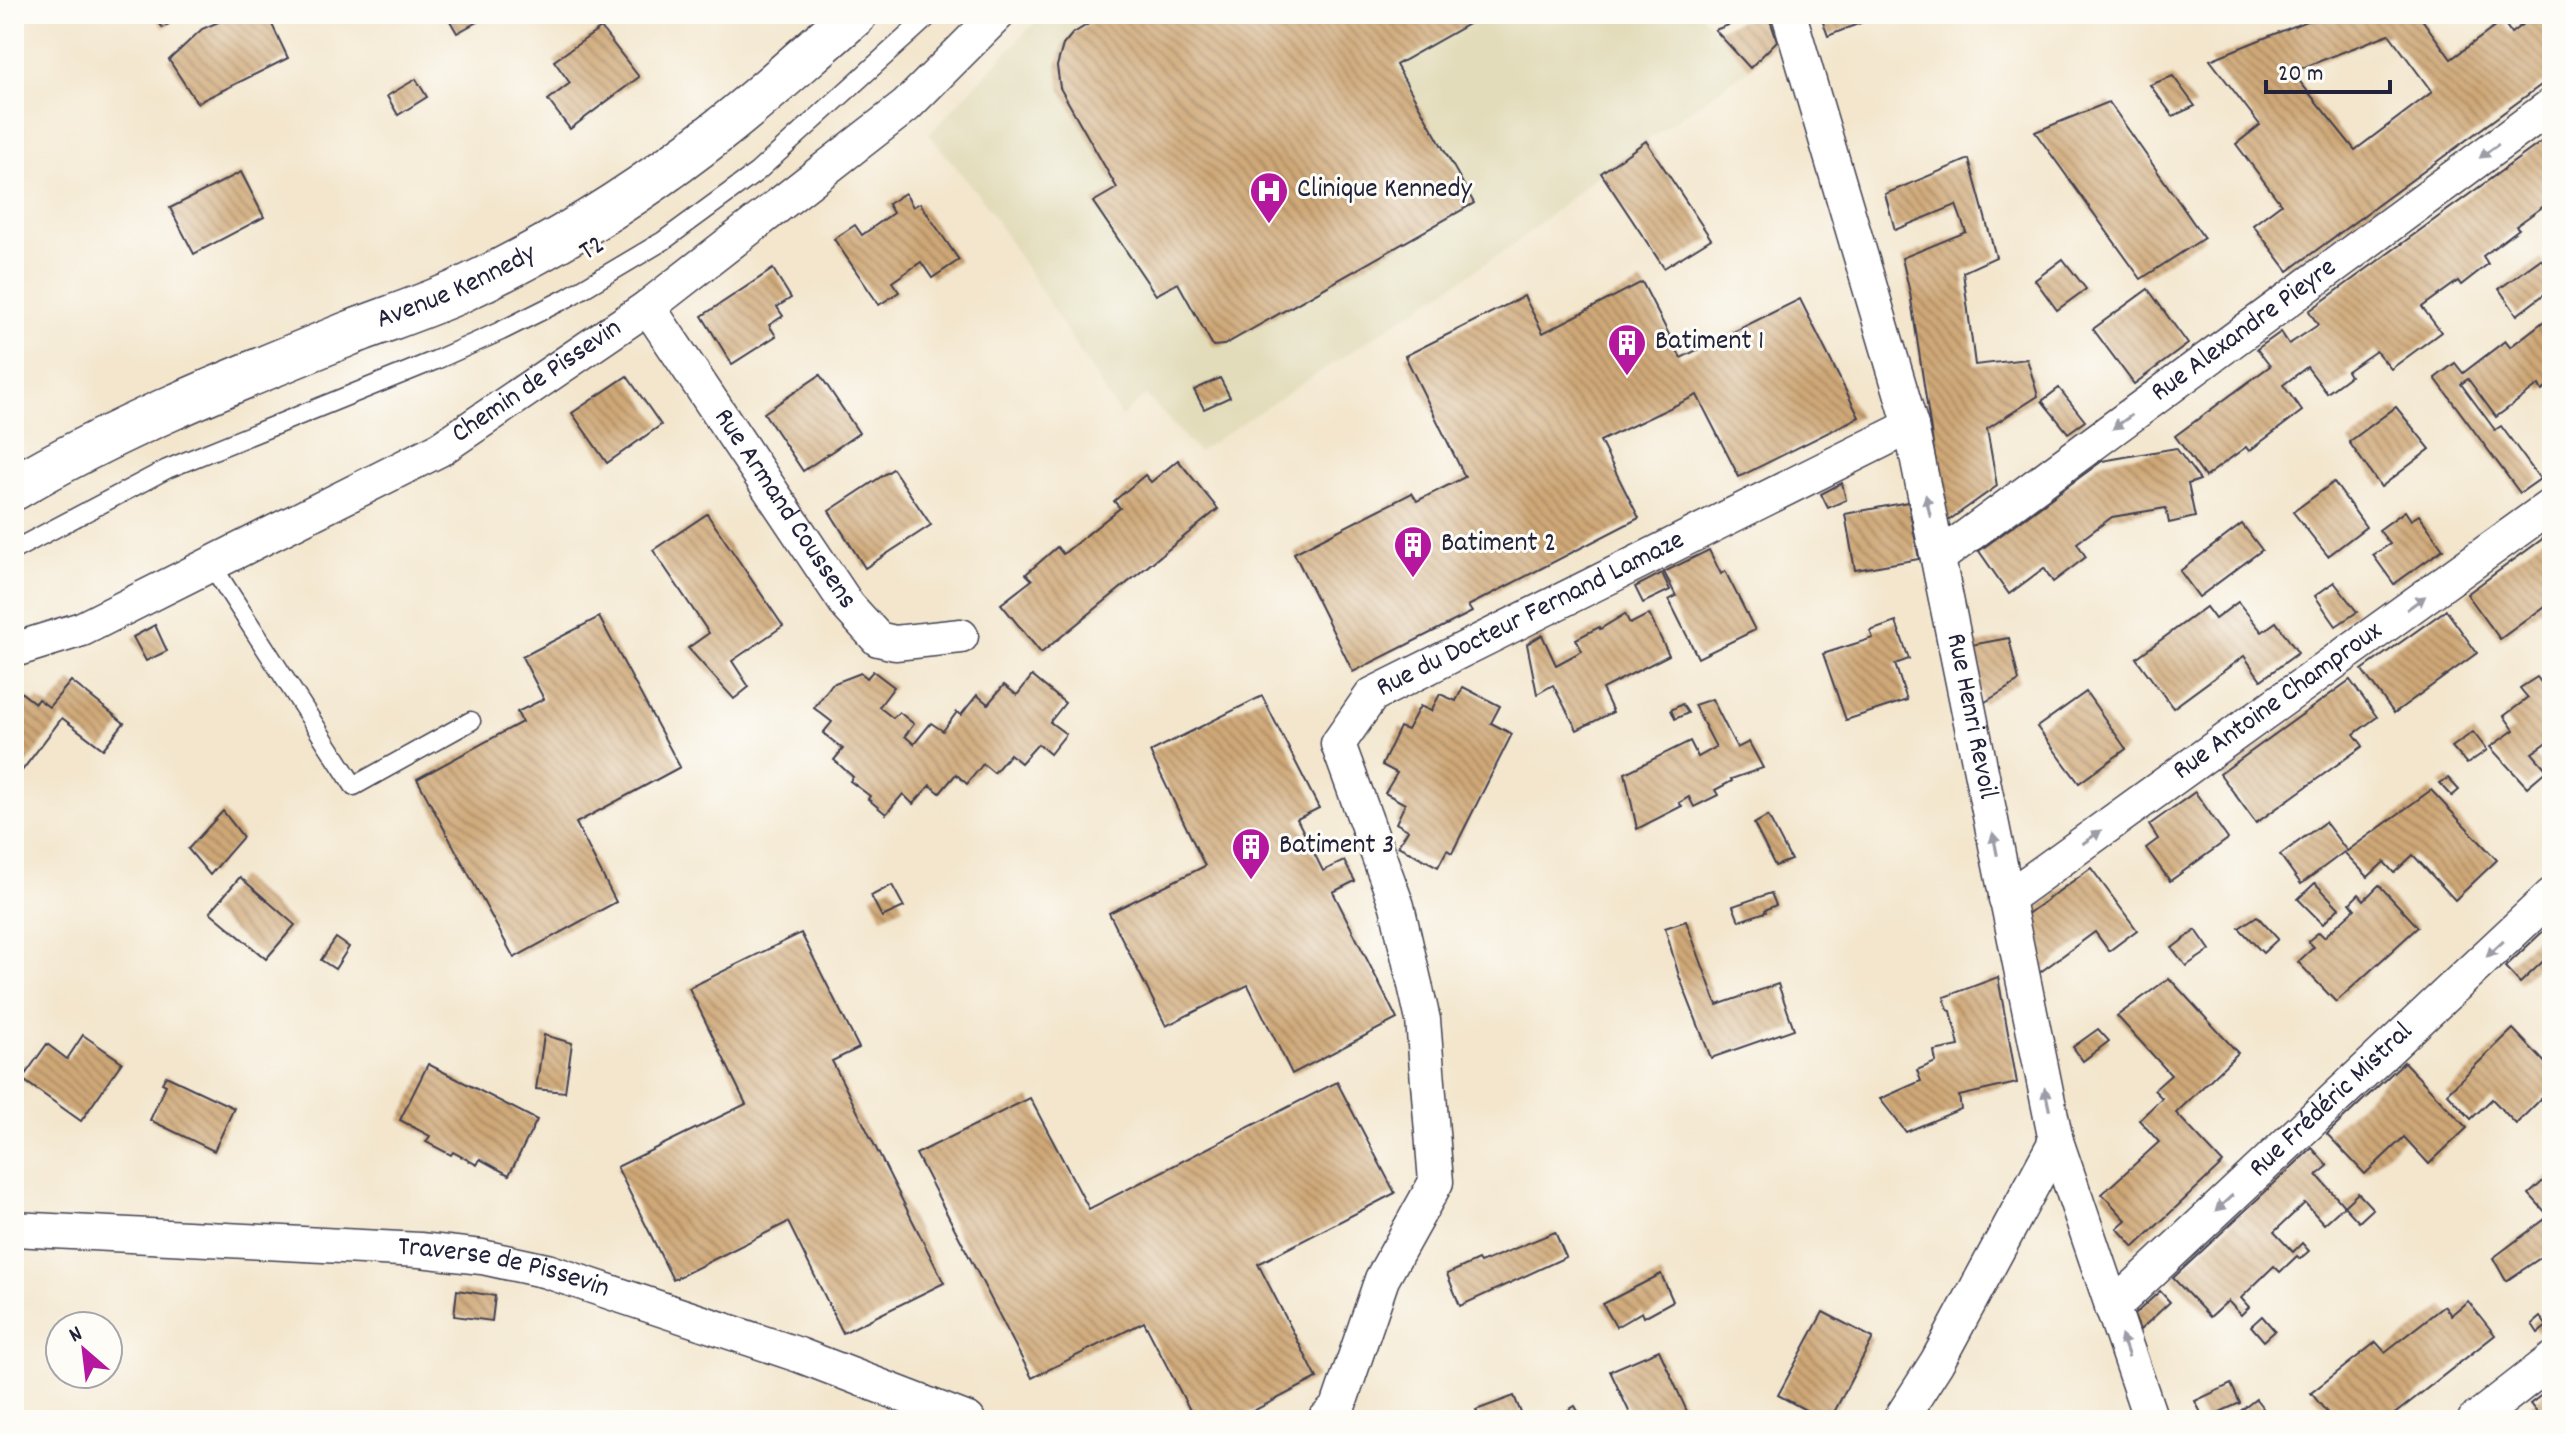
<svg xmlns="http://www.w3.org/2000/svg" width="2566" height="1434" font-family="Dekko,sans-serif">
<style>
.built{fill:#e2dcba}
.building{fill:url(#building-back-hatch);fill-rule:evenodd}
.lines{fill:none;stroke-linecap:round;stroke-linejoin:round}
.lane-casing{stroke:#413f51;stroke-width:21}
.street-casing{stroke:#413f51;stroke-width:37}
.secondary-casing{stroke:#413f51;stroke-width:47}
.lane{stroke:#fff;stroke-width:18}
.street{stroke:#fff;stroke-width:34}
.secondary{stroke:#fff;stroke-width:44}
.oneway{fill:#9c9ca7}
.labels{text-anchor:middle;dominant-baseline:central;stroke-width:6;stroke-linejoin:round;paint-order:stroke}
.poi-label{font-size:28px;fill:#22223b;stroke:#fdfcf7;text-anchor:start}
.street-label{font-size:28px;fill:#22223b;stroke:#fdfcf7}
</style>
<defs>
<pattern id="building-back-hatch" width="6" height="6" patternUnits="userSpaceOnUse" patternTransform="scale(2)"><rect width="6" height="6" fill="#cfa877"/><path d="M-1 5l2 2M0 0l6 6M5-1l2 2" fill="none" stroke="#a88863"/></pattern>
</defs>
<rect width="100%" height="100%" fill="#fdfcf7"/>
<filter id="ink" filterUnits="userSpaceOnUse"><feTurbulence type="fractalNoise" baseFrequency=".0125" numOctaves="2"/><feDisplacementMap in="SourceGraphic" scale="16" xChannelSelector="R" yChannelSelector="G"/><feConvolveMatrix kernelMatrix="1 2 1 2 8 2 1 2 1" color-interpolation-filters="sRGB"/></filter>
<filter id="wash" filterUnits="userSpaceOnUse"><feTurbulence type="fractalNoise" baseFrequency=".006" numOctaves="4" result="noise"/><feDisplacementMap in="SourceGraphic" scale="32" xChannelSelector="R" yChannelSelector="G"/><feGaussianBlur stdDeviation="1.8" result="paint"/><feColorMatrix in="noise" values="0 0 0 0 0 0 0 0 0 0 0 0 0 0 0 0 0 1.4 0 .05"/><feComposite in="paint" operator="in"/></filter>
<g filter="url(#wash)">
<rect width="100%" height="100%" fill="#f3e6cd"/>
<path class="built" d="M1043 14H1700L1750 68 1601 173 1512 246 1198 452 1146 395 1121 417 985 203 929 134Z"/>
<g id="blocks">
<g class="building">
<path d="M152 14H183L163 28Z"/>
<path d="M237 14H267L288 58 197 103 169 60 202 29Z"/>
<path d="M286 14H310L289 23Z"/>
<path d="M446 14H491L457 33Z"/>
<path d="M1105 14H1486L1396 65 1474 203 1224 345 1213 346 1178 283 1156 295 1093 202 1117 188 1060 88 1057 66 1063 45 1072 34Z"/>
<path d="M1758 14H1768L1777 41 1750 68 1715 30Z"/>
<path d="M1820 14H1860L1863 22 1828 36Z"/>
<path d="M2324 14H2418L2451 59 2503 21 2511 33 2536 14H2552V77L2288 271 2253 225 2281 204 2236 144 2260 125 2210 60ZM2389 34 2432 92 2355 150 2292 72Z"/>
<path d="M601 28 639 77 570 129 548 100 570 83 554 61Z"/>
<path d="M2173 76 2195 106 2173 116 2150 85Z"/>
<path d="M416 79 427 97 398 115 387 96Z"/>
<path d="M2109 102 2204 238 2141 279 2035 132Z"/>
<path d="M2552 134V200L2516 226 2519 229 2483 256 2488 264 2461 285 2458 281 2422 307 2441 332 2391 369 2376 351 2347 371 2350 376 2327 393 2307 367 2283 385 2302 411 2249 451 2246 447 2205 477 2175 436 2270 366 2257 349 2281 332 2289 344 2306 333 2318 325 2309 311Z"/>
<path d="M1646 141 1711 239 1664 268 1601 173Z"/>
<path d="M1969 159 1996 257 1963 272 1975 365 2027 359 2038 396 1987 429 1997 486 1945 523 1910 293 1902 258 1966 232 1956 205 1895 230 1885 194Z"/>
<path d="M241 172 264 217 194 254 170 208Z"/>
<path d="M905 193 913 207 920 203 959 260 932 278 921 262 892 282 899 292 879 305 834 239 855 225 862 235 893 213 888 204Z"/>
<path d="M2063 259 2086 289 2057 310 2035 280Z"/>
<path d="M2541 259 2552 274V301L2546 293 2517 315 2499 289Z"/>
<path d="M773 269 791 298 777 307 783 316 769 325 776 336 732 364 702 316Z"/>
<path d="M1642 282 1681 358 1800 299 1859 417 1739 477 1697 395 1600 441 1639 518 1468 606 1472 612 1353 672 1294 553 1412 493 1417 501 1465 477 1405 356 1524 296 1543 333Z"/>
<path d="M2148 289 2188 344 2134 384 2093 329Z"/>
<path d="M2552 315V383L2542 391 2539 385 2496 417 2468 379 2461 384 2495 430 2501 426 2540 479 2520 493 2435 378 2455 363 2463 373 2505 341 2510 347Z"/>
<path d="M820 375 859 433 803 471 764 413Z"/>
<path d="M627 376 661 425 607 463 572 413Z"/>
<path d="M1220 378 1230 397 1204 409 1194 390Z"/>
<path d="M2059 388 2085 421 2068 433 2042 401Z"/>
<path d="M2396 407 2430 449 2381 487 2349 442Z"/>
<path d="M2176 448 2200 480 2188 484 2195 517 2169 523 2166 508 2112 517 2077 543 2086 557 2053 582 2044 568 2009 594 1979 551 2102 461Z"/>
<path d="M1178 460 1218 509 1041 653 1001 604 1032 580 1026 574 1057 547 1063 554 1120 508 1114 501 1145 475 1151 482Z"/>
<path d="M893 469 931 525 865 568 829 511Z"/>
<path d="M2334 482 2366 527 2328 556 2293 512Z"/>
<path d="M1842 483 1846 500 1828 508 1821 494Z"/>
<path d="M1908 502 1919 559 1855 570 1845 514Z"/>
<path d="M2405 511 2411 520 2419 515 2443 549 2394 584 2373 555 2390 544 2379 530Z"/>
<path d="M707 514 783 626 732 661 749 687 734 699 688 648 709 633 653 550Z"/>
<path d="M2242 524 2262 550 2199 597 2180 571Z"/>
<path d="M2552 532V601L2500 639 2467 594Z"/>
<path d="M1709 550 1721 574 1725 571 1755 630 1698 658 1669 600 1676 596 1664 572Z"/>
<path d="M1662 573 1670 590 1643 603 1635 587Z"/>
<path d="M2334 582 2357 612 2336 626 2315 596Z"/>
<path d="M2238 602 2262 632 2276 622 2298 653 2261 680 2244 656 2173 708 2136 658 2206 607 2215 619Z"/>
<path d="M2446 610 2477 653 2394 713 2362 670Z"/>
<path d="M1625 614 1630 624 1649 614 1669 655 1602 689 1613 712 1577 730 1553 685 1537 694 1527 644 1542 635 1556 665 1582 651 1576 639 1599 627 1600 629Z"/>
<path d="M599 617 680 767 576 823 616 902 514 958 417 779 522 722 517 712 544 699 522 657Z"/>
<path d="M1896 622 1909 659 1895 664 1907 700 1846 720 1823 654 1873 638 1870 631Z"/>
<path d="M155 625 167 651 146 661 133 637Z"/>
<path d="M2009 638 2019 681 1982 704 1971 645Z"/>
<path d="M873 671 894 687 879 707 893 718 899 712 914 724 905 736 914 744 931 723 943 731 957 712 961 715 977 695 988 704 1004 685 1017 695 1032 676 1065 703 1050 722 1066 734 1050 754 1038 744 1021 763 1010 754 994 773 983 764 967 784 956 774 940 793 930 785 913 804 903 794 886 814 868 799 870 796 850 781 853 777 834 760 843 749 823 733 832 722 814 708 832 684 861 673 867 678Z"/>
<path d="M2537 677 2552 697V739L2532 753 2547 770 2527 787 2490 747 2514 730 2504 716 2528 698 2520 688Z"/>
<path d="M2350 680 2377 717 2354 734 2363 746 2256 823 2220 774Z"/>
<path d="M71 681 124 723 103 749 62 718 18 776 14 774V687L35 703 38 699 49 707Z"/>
<path d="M1463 687 1500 706 1491 723 1512 734 1452 853 1447 850 1438 867 1398 846 1408 830 1396 823 1405 804 1385 793 1397 773 1382 765 1400 727 1407 730 1420 706 1431 711 1440 694 1456 701Z"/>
<path d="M2086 692 2126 749 2079 783 2037 727Z"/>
<path d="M1262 696 1319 808 1297 819 1323 871 1344 861 1355 881 1333 892 1397 1019 1292 1074 1248 985 1166 1026 1109 913 1205 866 1150 752Z"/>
<path d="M1712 699 1737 748 1749 742 1763 768 1731 779 1732 781 1715 790 1718 795 1694 807 1689 797 1679 803 1682 806 1637 829 1625 773 1690 741 1698 757 1716 747 1694 705Z"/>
<path d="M1682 704 1688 713 1675 719 1671 710Z"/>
<path d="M2473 732 2487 750 2467 764 2452 747Z"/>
<path d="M2448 778 2459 790 2452 796 2440 783Z"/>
<path d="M2431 790 2497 860 2455 900 2413 855 2394 873 2384 862 2368 877 2344 852 2301 884 2280 855 2325 822 2347 851Z"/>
<path d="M2195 792 2228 839 2170 881 2146 848 2158 839 2149 825Z"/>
<path d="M223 811 243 837 210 875 188 849Z"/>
<path d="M1768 816 1791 860 1775 866 1754 824Z"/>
<path d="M2091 868 2137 930 2109 951 2095 932 2035 976 2026 915Z"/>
<path d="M240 877 295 925 266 959 210 912Z"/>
<path d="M2315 883 2339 908 2323 924 2298 899Z"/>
<path d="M892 885 904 907 882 917 871 896Z"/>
<path d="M2379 885 2418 927 2336 1002 2298 962 2314 947 2308 941 2319 932 2324 937 2355 909 2350 903 2359 894 2364 900Z"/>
<path d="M1771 893 1776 905 1765 910 1766 912 1739 921 1733 906Z"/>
<path d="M2257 916 2278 939 2263 953 2239 928Z"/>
<path d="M1686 921 1717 1005 1778 984 1794 1029 1711 1058 1679 976 1665 928Z"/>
<path d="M2552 923V953L2520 983 2505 967Z"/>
<path d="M2196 930 2210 950 2186 966 2172 948Z"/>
<path d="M801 933 859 1048 832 1061 944 1283 843 1333 788 1222 673 1280 617 1167 746 1104 689 988Z"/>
<path d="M336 938 349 947 335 969 321 960Z"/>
<path d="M1998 977 2017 1083 1959 1096 1961 1109 1906 1132 1880 1099 1921 1081 1917 1070 1936 1062 1934 1051 1959 1046 1951 1011 1948 1010 1944 997Z"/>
<path d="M2169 978 2238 1053 2176 1113 2223 1163 2134 1247 2117 1228 2126 1220 2102 1194 2159 1142 2139 1120 2162 1098 2154 1090 2171 1075 2117 1016Z"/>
<path d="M2098 1029 2109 1041 2083 1061 2073 1047Z"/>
<path d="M2513 1029 2552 1070V1088L2516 1124 2492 1099 2471 1119 2447 1093Z"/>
<path d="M83 1035 122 1062 81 1121 22 1079 47 1044 67 1059Z"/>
<path d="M544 1035 572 1043 565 1092 536 1089Z"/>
<path d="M2404 1062 2467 1128 2429 1164 2404 1137 2365 1174 2327 1134Z"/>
<path d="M428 1064 537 1120 509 1175 480 1159 477 1165 453 1152 451 1155 426 1142 430 1136 400 1120Z"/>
<path d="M166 1076 234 1108 214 1151 150 1120 166 1085 162 1083Z"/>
<path d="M1337 1082 1395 1193 1258 1264 1317 1378 1236 1420H1195L1144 1322 1032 1378 916 1154 1030 1098 1089 1209Z"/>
<path d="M2312 1148 2328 1166 2317 1175 2344 1206 2324 1224 2305 1203 2274 1232 2293 1252 2302 1243 2309 1251 2300 1259 2297 1256 2280 1272 2274 1266 2241 1298 2249 1307 2241 1315 2228 1301 2210 1317 2173 1278Z"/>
<path d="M2552 1173V1250L2506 1281 2493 1258 2549 1216 2529 1194Z"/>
<path d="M2358 1193 2373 1209 2359 1222 2344 1206Z"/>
<path d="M1555 1232 1566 1257 1460 1306 1447 1274 1478 1260 1480 1263Z"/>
<path d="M1661 1274 1673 1301 1644 1317 1642 1312 1616 1327 1603 1304Z"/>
<path d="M457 1290 495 1296 492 1321 454 1316Z"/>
<path d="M2160 1291 2170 1302 2140 1330 2134 1315Z"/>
<path d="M2468 1301 2495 1335 2387 1420H2333L2311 1393 2376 1342 2385 1352 2444 1306 2451 1315Z"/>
<path d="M1823 1312 1873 1338 1830 1420H1824L1778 1395Z"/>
<path d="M2262 1316 2275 1331 2264 1341 2251 1326Z"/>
<path d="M2540 1317 2547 1326 2538 1333 2532 1324Z"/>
<path d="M1659 1350 1691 1420H1633L1610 1371Z"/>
<path d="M2231 1384 2240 1403 2204 1419 2195 1401Z"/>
<path d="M2552 1387V1420H2533L2539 1415 2530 1404Z"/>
<path d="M1514 1396 1524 1420H1481L1476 1410Z"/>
<path d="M2256 1399 2272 1420H2229Z"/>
<path d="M1575 1406 1583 1420H1552Z"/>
</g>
</g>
</g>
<g filter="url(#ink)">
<use href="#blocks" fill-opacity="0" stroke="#413f51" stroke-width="2"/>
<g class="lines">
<defs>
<g id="lane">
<path d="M14 550 167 469 436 360 501 331 567 298 663 241 757 172 931 14"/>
<path d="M211 564 354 786 471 721"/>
</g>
<g id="street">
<path id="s1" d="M1789 14 1911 426 2056 1141 2151 1420"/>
<path id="s2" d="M648 307 848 606 878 639 895 643 961 636"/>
<path id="s3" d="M1939 557 2552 105"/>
<path id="s4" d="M14 650 82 629 440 449 648 307 906 106 998 14"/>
<path id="s5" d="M2006 899 2552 505"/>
<path id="s6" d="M14 1229 420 1250 482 1257 547 1271 799 1355 968 1420"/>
<path id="s7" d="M2112 1308 2552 895"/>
<path id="s8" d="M1325 1420 1338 1407 1382 1279 1436 1182 1423 1020 1397 906 1338 744 1372 695 1911 426"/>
<path d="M1900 1420 1937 1362 2056 1141"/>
<path d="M2475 1420 2552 1360"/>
</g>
<g id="secondary">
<path id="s9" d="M14 488C117 427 237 379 348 334 384 320 420 308 455 293 548 250 637 195 717 132 765 95 809 53 855 14"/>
</g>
</defs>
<use href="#lane" class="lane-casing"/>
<use href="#street" class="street-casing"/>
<use href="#secondary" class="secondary-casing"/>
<use href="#lane" class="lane"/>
<use href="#street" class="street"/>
<use href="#secondary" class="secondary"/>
</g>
<defs><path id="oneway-solid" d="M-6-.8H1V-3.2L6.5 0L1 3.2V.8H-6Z" transform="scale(2)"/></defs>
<g class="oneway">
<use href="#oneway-solid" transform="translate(2489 151) rotate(144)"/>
<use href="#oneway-solid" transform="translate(2122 422) rotate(144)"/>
<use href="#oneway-solid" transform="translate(1928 506) rotate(-102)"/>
<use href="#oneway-solid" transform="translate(2416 603) rotate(-36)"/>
<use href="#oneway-solid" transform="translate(2092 837) rotate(-36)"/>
<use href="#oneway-solid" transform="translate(1995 844) rotate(-101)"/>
<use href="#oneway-solid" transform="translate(2495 949) rotate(137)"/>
<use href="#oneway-solid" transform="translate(2047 1099) rotate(-102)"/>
<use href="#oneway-solid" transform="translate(2224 1203) rotate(137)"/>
<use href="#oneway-solid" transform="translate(2125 1346) rotate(-109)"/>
</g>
</g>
<defs>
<symbol id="hospital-pin" viewBox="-11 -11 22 30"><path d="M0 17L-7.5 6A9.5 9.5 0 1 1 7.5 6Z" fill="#b5179e" stroke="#fdfcf7"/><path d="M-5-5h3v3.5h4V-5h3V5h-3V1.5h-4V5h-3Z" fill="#fff"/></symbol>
<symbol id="building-pin" viewBox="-11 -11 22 30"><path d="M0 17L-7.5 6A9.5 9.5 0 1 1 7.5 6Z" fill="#b5179e" stroke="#fdfcf7"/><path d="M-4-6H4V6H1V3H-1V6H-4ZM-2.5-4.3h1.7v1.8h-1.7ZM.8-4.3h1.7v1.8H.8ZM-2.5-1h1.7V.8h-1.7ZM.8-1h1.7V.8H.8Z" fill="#fff"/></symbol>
</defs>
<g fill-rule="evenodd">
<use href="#hospital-pin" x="1247" y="169" width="44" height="60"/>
<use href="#building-pin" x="1605" y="321" width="44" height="60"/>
<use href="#building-pin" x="1391" y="523" width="44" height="60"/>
<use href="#building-pin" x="1229" y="825" width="44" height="60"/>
</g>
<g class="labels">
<g class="poi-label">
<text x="1297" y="191">Clinique Kennedy</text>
<text x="1655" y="343">Batiment 1</text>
<text x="1441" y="545">Batiment 2</text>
<text x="1279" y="847">Batiment 3</text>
</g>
<g class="street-label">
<text transform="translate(593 250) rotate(-31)">T2</text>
<text stroke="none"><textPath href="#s9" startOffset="486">Avenue Kennedy</textPath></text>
<text stroke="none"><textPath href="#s3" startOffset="380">Rue Alexandre Pieyre</textPath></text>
<text stroke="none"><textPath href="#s4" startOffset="590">Chemin de Pissevin</textPath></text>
<text stroke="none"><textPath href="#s2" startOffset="244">Rue Armand Coussens</textPath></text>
<text stroke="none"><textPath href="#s8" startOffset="954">Rue du Docteur Fernand Lamaze</textPath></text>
<text stroke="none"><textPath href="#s5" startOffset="336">Rue Antoine Champroux</textPath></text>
<text stroke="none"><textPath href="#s1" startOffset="726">Rue Henri Revoil</textPath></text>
<text stroke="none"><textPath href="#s7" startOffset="302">Rue Frédéric Mistral</textPath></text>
<text stroke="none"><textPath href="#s6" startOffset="492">Traverse de Pissevin</textPath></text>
</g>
</g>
<rect width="2566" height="1434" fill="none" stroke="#fdfcf7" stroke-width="48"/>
<g transform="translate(84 1350) rotate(332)"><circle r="38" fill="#fdfcf7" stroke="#a5a5ac" stroke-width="2"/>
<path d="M0-6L14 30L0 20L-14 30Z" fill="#b5179e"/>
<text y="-12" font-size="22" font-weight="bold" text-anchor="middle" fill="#22223b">N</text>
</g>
<path d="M2266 80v12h124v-12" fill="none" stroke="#22223b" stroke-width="4"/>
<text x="2278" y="80" font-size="24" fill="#22223b" stroke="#fdfcf7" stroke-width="6" paint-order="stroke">20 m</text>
</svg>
